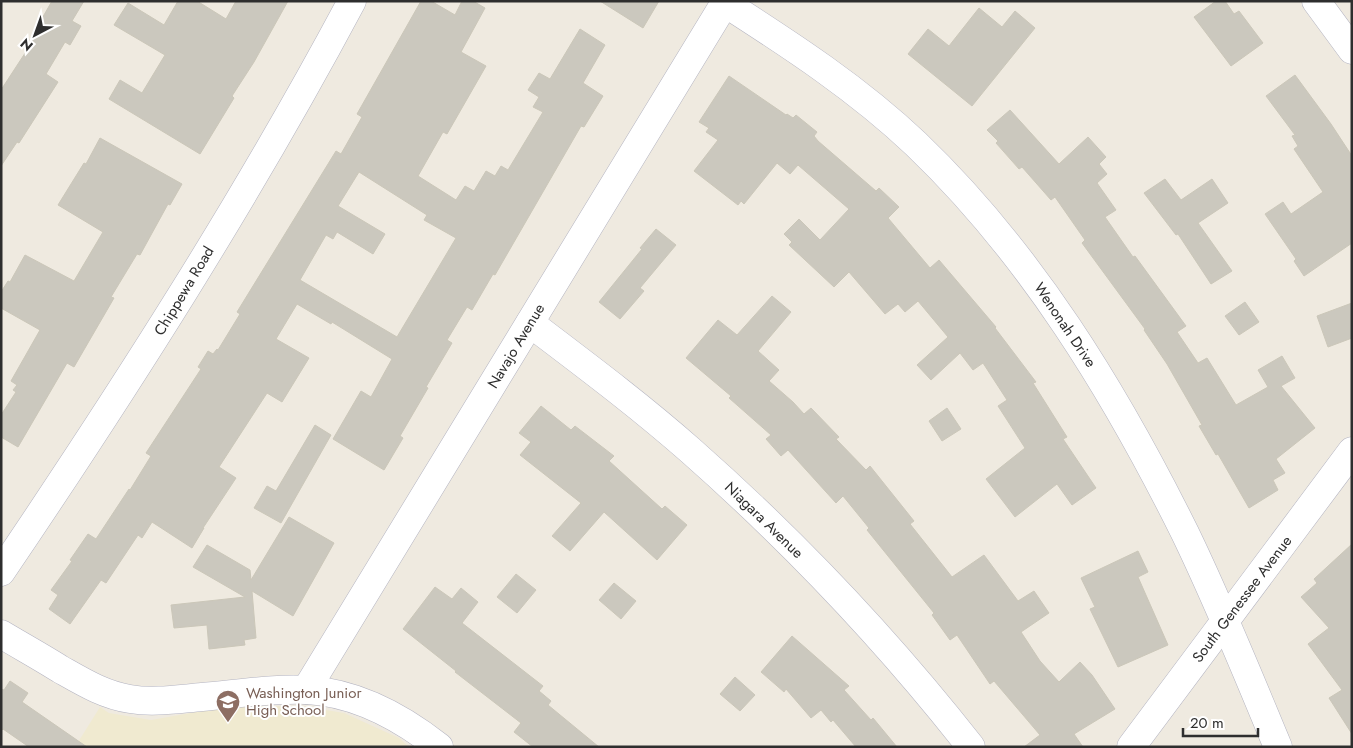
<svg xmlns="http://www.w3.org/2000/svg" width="1353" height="748" font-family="Jost,sans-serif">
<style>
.education{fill:#f0ead0}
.building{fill:#cbc8be;stroke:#cbc7b9;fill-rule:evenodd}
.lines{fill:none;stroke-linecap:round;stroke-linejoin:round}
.minor-casing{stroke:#b4b4c1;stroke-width:29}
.minor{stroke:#fff;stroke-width:28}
.labels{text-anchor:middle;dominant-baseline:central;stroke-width:4;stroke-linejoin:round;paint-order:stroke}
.street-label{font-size:15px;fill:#2e2e2e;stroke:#fff}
.education-label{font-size:15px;fill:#785e54;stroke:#fff;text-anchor:start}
</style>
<rect width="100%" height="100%" fill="#efeae0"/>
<path class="education" d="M236 705 308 707 344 713 399 738 409 747H75L100 707 109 713 151 720Z"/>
<g class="building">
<path d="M52 1H84L72 21 81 26 70 45 65 42 46 74 58 82 19 143 17 142 1 166V90L31 44 28 43Z"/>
<path d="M178 1H197L226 19 236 1H288L254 62 232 96 234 98 200 154 109 99 120 80 142 93 165 55 114 25 128 3 164 25Z"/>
<path d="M421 1H431L455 15 462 1H473L485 8 461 52 486 66 447 134 443 132 418 176 456 200 465 186 474 191 486 171 495 176 501 166 508 170 543 112 533 107 539 97 528 90 539 73 550 79 580 29 605 45 583 83 603 96 584 127 581 126 495 275 493 274 472 310 467 307 447 340 452 343 426 387 428 388 400 436 403 438 384 470 333 439 361 391 371 397 392 359 332 322 331 324 297 304 276 339 309 358 282 402 267 393 219 467 236 478 203 528H204L192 548 152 522 142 538 138 535 106 583 101 580 70 624 49 609 58 595 51 590 72 561 70 560 88 534 96 539 129 489 130 490 151 456 146 453 201 369 198 367 208 351 213 354 217 349 218 350 240 314 237 312 336 151 341 154 362 117 357 114ZM359 172 427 215 424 220 456 238 397 337 300 280 326 235 333 239 337 232 373 254 385 234 338 206Z"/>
<path d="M600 1H659L643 28Z"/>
<path d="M1216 1H1225L1234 14 1239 11 1263 43 1231 66 1194 17Z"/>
<path d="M979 8 1002 27 1015 11 1035 28 972 106 908 54 928 29 949 46Z"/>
<path d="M1295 75 1331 124 1352 156V243L1304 276 1294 261 1296 259 1265 214 1283 202 1291 214 1323 192 1294 149 1298 146 1292 136 1295 135 1266 96Z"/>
<path d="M729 76 786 115 787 114 793 118 796 115 817 132 814 136 818 141 876 191 879 188 899 207 888 218 930 268 939 260 996 327 995 328 1036 382 1033 383 1067 437 1063 439 1096 488 1072 505 1057 484 1015 517 986 479 1025 448 998 406 1007 400 983 363 973 370 960 353 931 380 917 365 948 337 918 301 905 312 898 304 885 314 849 272 834 287 789 245 792 242 784 234 799 219 820 240 849 209 798 165 790 174 777 163 744 204 741 201 738 205 694 171 718 140 706 132 709 128 699 122Z"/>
<path d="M1010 110 1059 164 1088 137 1106 157 1099 164 1107 174 1097 183 1116 210 1105 217 1133 257 1135 256 1186 326 1177 332 1198 363 1207 358 1236 405 1268 387 1258 370 1282 356 1295 378 1281 386 1315 428 1276 459 1285 473 1273 480 1278 490 1249 508 1218 454 1216 455 1199 426 1202 425 1167 364 1144 330 1145 329 1082 243 1085 240 1055 197 1051 200 1022 167 1019 169 996 143 998 141 987 130Z"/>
<path d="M100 138 182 184 170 205 168 204 140 255 137 254 111 297 114 298 74 367 67 363 18 447 1 437V415L16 392 13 390 17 385 11 381 40 330 1 308V292L8 281 10 282 25 255 74 281 103 232 58 205 84 163 86 164Z"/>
<path d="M1165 179 1181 200 1212 179 1228 203 1198 223 1232 271 1211 284 1178 234 1176 235 1144 193Z"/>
<path d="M656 229 676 245 640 288 644 291 620 319 599 302 642 249 640 248Z"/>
<path d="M772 296 791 312 758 351 779 370 769 381 793 402 804 414 811 408 839 437 836 439 866 470 870 466 914 521 910 524 952 577 984 555 1018 601 1034 591 1049 613 1021 632 1040 661 1059 682 1080 662 1092 675 1115 709 1074 734 1083 747H1024L1040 735 994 681 990 684 957 635 950 640 932 615 934 613 867 530 869 528 843 496 836 503 788 450 781 456 766 439 771 435 729 398 731 396 686 358 718 320 737 335Z"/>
<path d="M1245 302 1259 322 1239 335 1225 316Z"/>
<path d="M1352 303V338L1328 347 1317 316Z"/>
<path d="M541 406 571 430 575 426 614 456 609 461 662 509 665 506 687 525 657 560 604 512 570 551 552 536 581 503 520 455 531 442 519 433Z"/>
<path d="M947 408 961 429 942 441 929 421Z"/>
<path d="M315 425 331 435 281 523 254 508 267 486 276 491Z"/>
<path d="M289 517 334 543 293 616 252 591 256 638 244 640 245 645 209 649 207 625 174 628 171 605 245 597 193 567 207 545 250 570 251 580Z"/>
<path d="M1352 544V734L1329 698 1342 690 1308 644 1329 628 1301 597 1317 583 1314 579Z"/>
<path d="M1138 551 1148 572 1138 577 1168 645 1118 667 1090 609 1095 607 1081 578Z"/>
<path d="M516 574 536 590 517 613 497 597Z"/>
<path d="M614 583 636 601 621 619 599 600Z"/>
<path d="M435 587 452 599 461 588 478 602 462 623 543 686 539 691 551 701 548 705 599 747H533L514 732 521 723 455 672 456 671 403 629Z"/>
<path d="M792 636 849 686 844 690 871 720 873 718 897 747H856L833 720 831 722 821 710 811 718 786 689 784 692 761 672Z"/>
<path d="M735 677 755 695 740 711 720 694Z"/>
<path d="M10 681 28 693 22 702 87 747H29L3 729 1 731V689L4 690Z"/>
</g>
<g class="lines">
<defs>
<g id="minor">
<path d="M1316 1 1352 50"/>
<path d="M725 3C792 46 858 89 916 144 1031 254 1115 392 1185 533 1219 603 1248 675 1278 747"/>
<path d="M530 323C584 364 639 405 690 450 792 540 887 640 971 747"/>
<path d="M1 572C126 387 247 198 352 1"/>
<path d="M1 634C21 646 41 657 60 669 83 682 104 695 130 699 153 703 178 699 202 697 237 694 273 688 308 690 357 693 401 717 439 747"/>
<path d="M306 690 726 1"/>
<path d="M1131 747 1352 451"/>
</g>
</defs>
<use href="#minor" class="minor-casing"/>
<use href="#minor" class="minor"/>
</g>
<defs>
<symbol id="school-pin" viewBox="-11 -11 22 30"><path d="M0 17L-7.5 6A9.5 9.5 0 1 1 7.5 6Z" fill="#8d6e63" stroke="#fff"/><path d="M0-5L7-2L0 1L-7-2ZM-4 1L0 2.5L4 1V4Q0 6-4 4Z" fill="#fff"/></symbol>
</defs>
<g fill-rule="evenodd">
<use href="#school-pin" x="214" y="688" width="28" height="38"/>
</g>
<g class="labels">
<g class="street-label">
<text transform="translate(184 291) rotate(-59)">Chippewa Road</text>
<text transform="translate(1065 325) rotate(56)">Wenonah Drive</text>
<text transform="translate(516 346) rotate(-59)">Navajo Avenue</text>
<text transform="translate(764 520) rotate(44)">Niagara Avenue</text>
<text transform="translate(1242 599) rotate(-53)">South Genessee Avenue</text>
</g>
<g class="education-label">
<text x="246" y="693">Washington Junior<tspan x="246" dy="17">High School</tspan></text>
</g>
</g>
<rect width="1353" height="748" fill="none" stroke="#2e2e2e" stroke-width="5"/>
<g transform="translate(35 35) rotate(221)" stroke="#ffffff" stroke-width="4" paint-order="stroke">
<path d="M0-4L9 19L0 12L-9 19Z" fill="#2e2e2e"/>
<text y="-8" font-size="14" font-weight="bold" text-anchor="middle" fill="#2e2e2e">N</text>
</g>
<path d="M1183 728v8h75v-8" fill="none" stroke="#2e2e2e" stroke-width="2.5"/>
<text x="1190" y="728" font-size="15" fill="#2e2e2e" stroke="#ffffff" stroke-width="4" paint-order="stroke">20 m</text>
</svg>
